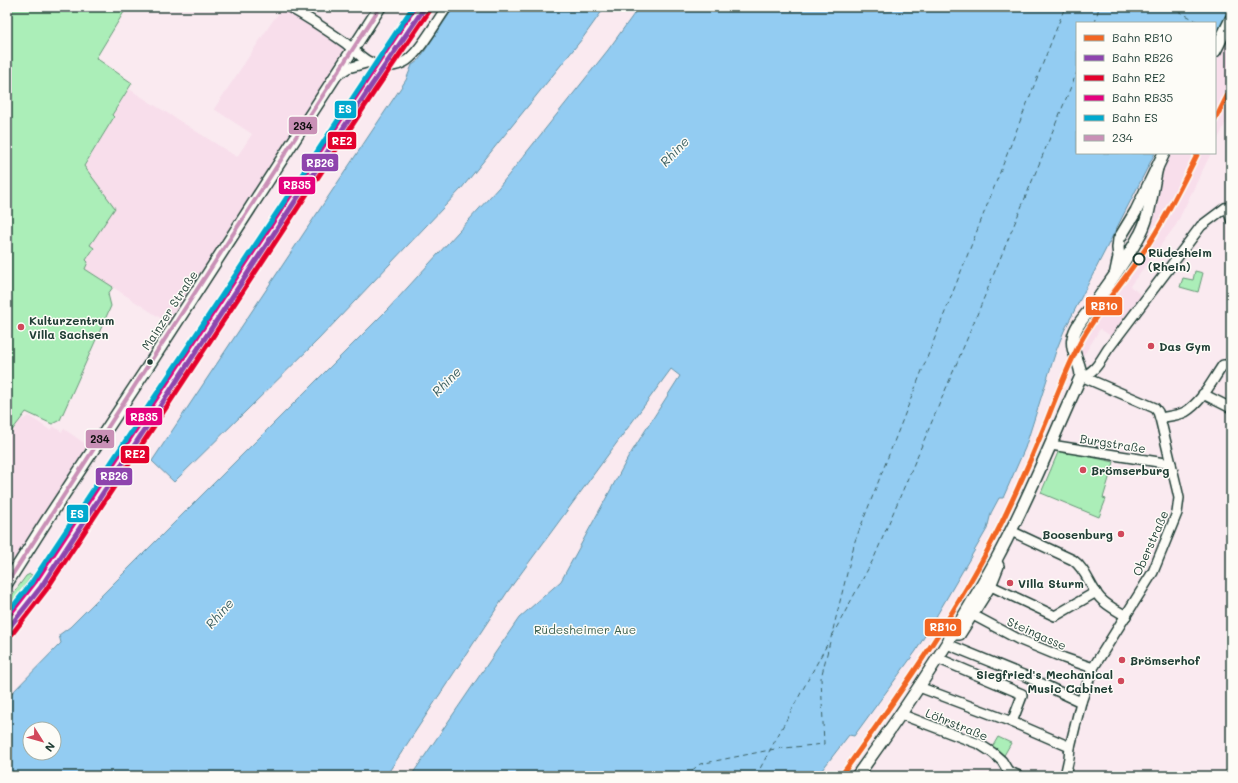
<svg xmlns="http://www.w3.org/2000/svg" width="1238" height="783" font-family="Mali,sans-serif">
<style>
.built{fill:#f8deeb}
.green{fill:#abeeb8;stroke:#659676}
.water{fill:#93ccf2;stroke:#6593a6;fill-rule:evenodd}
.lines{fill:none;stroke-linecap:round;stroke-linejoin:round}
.ferry{stroke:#3c6164;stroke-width:1;stroke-dasharray:5 4;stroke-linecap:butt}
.minor-casing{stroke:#1f3d34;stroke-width:12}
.major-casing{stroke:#1f3d34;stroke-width:14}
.minor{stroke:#fdfcf7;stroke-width:9}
.major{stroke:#fdfcf7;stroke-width:11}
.bus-1-casing{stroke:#fdfcf7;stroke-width:7}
.bus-1{stroke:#c990b6;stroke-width:4}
.rail-1-casing{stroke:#fdfcf7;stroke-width:8}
.rail-2-casing{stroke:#fdfcf7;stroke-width:8}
.rail-3-casing{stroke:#fdfcf7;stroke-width:8}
.rail-4-casing{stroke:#fdfcf7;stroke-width:8}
.rail-5-casing{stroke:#fdfcf7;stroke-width:8}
.rail-1{stroke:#f26522;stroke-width:5}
.rail-2{stroke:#8e44ad;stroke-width:5}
.rail-3{stroke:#e4002b;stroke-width:5}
.rail-4{stroke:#e5007d;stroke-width:5}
.rail-5{stroke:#00a9ce;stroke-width:5}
.stop-dot{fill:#fdfcf7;stroke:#1f3d34;stroke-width:2}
.poi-dot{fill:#d1495b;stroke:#fdfcf7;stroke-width:1.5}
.bus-dot{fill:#1f3d34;stroke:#fdfcf7;stroke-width:1.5}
.labels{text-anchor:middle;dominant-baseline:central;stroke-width:3;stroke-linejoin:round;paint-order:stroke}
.stop-label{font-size:12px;font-weight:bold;fill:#1f3d34;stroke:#fdfcf7;text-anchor:start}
.street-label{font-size:12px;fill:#1f3d34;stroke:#fdfcf7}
.poi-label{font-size:12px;font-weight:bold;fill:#1f3d34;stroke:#fdfcf7;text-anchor:start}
.park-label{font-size:12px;fill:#3b604e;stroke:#fdfcf7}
.water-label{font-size:13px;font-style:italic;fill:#3c6164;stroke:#fdfcf7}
.line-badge{stroke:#fdfcf7;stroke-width:1.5}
.badge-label{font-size:11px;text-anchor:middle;font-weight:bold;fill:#fff}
.pale-badge-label{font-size:11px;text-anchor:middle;font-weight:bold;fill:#111}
</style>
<rect width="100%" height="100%" fill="#faeaf0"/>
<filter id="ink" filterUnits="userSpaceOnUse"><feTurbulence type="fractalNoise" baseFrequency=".025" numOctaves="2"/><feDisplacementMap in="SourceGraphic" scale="8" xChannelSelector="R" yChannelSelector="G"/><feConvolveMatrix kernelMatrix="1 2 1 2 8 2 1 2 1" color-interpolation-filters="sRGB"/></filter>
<g filter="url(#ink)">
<g class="built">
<path d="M284 7 346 48 168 323 85 269 86 260 90 245 98 233 84 166 114 117 112 116 129 89 237 157 252 134 214 109 274 19Z"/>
<path d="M1231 26V112L1215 145V59Z"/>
<path d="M1169 153H1211L1176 225 1130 286 1141 295 1111 336 1100 329 1084 355 1082 353 1080 349 1077 336 1133 254 1155 184Z"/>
<path d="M29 416 50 430 53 426 62 432 64 429 90 447 7 573V437L20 421Z"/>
</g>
<g class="green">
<path d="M7 7H127L96 58 132 83 112 115 114 117 84 166 115 208 90 245 94 248 86 260 88 262 85 269 113 287 108 294 111 306 60 420 52 424 26 412 7 437Z"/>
<path d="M1195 271 1203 273 1198 292 1180 287 1183 278 1193 280Z"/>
<path d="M1059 450 1114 462 1103 498 1106 499 1099 517 1041 493Z"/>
<path d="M30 574 32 575 7 611V602L26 576Z"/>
<path d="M998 737 1011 743 1002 759 991 749Z"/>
</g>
<g class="water">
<path d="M454 7H605L582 39 461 189 319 339 174 482 152 461 406 80 412 65 418 61Z"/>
<path d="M639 7H1231L1215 40V23H1077V153H1155L1064 331 1056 351 1025 448 1003 498H999L991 513 987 529 916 651 854 736 849 735 822 770 821 776H411L519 618 561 581 629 456 680 376 671 369 508 591 386 776H7V698L61 643 59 635 70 627 388 309 499 187 608 50ZM30 729H54V753H30Z"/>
</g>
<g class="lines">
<g class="ferry">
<path d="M1170 7 1195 20 1197 23"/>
<path d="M1095 23 1099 7"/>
<path d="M832 636 874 558 967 339 1077 72"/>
<path d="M685 776 700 764 775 749 824 744 821 678 855 541 1065 7"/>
<path d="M756 776 829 641"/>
</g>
<defs>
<g id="minor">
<path d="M289 7C307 17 327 30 344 42 354 49 364 62 376 65 388 68 402 66 411 57 424 45 436 22 447 7"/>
<path d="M337 75 348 68 370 62"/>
<path d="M1081 376C1095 373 1100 361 1108 349L1201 226 1225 208 1229 212 1231 219"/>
<path d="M1203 394 1231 408"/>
<path d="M1160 418C1168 416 1177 416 1185 412 1202 402 1212 381 1223 365H1231V361"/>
<path d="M1051 445 1171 464"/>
<path d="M1011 531 1073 560C1086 569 1090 587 1100 598 1107 606 1118 611 1126 616"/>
<path d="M991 586 1055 616 1096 592"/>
<path d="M973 615 1018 639 1064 658 1093 668"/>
<path d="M952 635H960L991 586 999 566 996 560"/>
<path d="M947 644 1023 675 1081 702"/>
<path d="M937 658 1022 694V696L1012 722"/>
<path d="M919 687 1012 722 1070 747"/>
<path d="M900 714 979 744 993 753 1002 761 1008 771 1019 776"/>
<path d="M1065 776 1069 758 1070 747 1081 702 1093 668 1153 572 1177 513 1179 498 1177 489 1160 418 1158 412 1155 408 1081 376"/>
</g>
<g id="major">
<path d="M1215 51 1231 19"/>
<path d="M1116 271 1119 257 1118 248 1119 239 1136 211 1164 153"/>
<path d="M7 583 47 520 151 362 380 7"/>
<path d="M857 776C907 707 955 635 996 560 1028 501 1053 437 1081 376 1081 363 1070 351 1073 338 1075 326 1085 316 1092 307 1108 284 1125 263 1138 238 1151 217 1151 192 1157 168"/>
</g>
</defs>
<use href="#minor" class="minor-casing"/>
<use href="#major" class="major-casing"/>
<use href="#minor" class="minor"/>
<use href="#major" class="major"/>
<defs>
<path id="bus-1" d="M7 583 380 7"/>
</defs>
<use href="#bus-1" class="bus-1-casing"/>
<use href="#bus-1" class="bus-1"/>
<defs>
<g id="rail-1">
<path d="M1215 120 1231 88"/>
<path d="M841 776C898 696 956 615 1000 526 1017 491 1033 455 1047 420 1057 394 1067 368 1080 343 1098 309 1125 280 1146 248 1166 218 1182 185 1198 153"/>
</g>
<path id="rail-2" d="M7 630 41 587 369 89 425 7"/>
<path id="rail-3" d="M12 634 46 590 374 92 430 10"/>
<path id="rail-4" d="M7 618 35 582 415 7"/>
<path id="rail-5" d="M7 614 32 582 413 7"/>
</defs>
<use href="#rail-1" class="rail-1-casing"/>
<use href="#rail-2" class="rail-2-casing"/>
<use href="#rail-3" class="rail-3-casing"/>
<use href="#rail-4" class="rail-4-casing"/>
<use href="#rail-5" class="rail-5-casing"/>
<use href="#rail-1" class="rail-1"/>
<use href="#rail-2" class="rail-2"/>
<use href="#rail-3" class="rail-3"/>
<use href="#rail-4" class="rail-4"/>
<use href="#rail-5" class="rail-5"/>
</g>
</g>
<circle class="stop-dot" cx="1139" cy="259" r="5.5"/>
<g class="poi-dot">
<circle cx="21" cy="327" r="4"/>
<circle cx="1151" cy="346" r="4"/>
<circle cx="1083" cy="470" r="4"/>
<circle cx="1121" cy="534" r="4"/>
<circle cx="1010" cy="583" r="4"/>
<circle cx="1122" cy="660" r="4"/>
<circle cx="1121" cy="681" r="4"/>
</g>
<circle class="bus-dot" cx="150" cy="362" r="3.5"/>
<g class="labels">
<g class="stop-label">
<text x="1148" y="252">Rüdesheim<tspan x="1148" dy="14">(Rhein)</tspan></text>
</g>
<g class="street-label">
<text transform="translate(169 310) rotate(-57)">Mainzer Straße</text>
<text transform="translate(1113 443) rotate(9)">Burgstraße</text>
<text transform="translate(1150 543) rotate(-66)">Oberstraße</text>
<text transform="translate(1037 633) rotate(24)">Steingasse</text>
<text transform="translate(957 724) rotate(22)">Löhrstraße</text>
</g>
<g class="poi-label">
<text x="29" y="320">Kulturzentrum<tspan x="29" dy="14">Villa Sachsen</tspan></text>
<text x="1159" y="346">Das Gym</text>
<text x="1091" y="470">Brömserburg</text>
<text x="1113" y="534" text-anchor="end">Boosenburg</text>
<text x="1018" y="583">Villa Sturm</text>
<text x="1130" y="660">Brömserhof</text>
<text x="1113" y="674" text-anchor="end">Siegfried's Mechanical<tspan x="1113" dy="14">Music Cabinet</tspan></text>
</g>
<g class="park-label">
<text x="585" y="629">Rüdesheimer Aue</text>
</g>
<g class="water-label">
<text transform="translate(674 151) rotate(-46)">Rhine</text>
<text transform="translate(446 381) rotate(-45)">Rhine</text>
<text transform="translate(219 613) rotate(-48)">Rhine</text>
</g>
</g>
<g class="line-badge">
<rect x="334" y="100" width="23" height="19" rx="4" fill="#00a9ce"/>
<rect x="288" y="116" width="30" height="19" rx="4" fill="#c990b6"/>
<rect x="327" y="131" width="30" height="19" rx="4" fill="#e4002b"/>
<rect x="301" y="153" width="38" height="19" rx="4" fill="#8e44ad"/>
<rect x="278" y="176" width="38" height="19" rx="4" fill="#e5007d"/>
<rect x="1085" y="296" width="38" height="20" rx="4" fill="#f26522"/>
<rect x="125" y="407" width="38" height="19" rx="4" fill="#e5007d"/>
<rect x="85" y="429" width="30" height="20" rx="4" fill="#c990b6"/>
<rect x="120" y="445" width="30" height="19" rx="4" fill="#e4002b"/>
<rect x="95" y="467" width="38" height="19" rx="4" fill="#8e44ad"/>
<rect x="66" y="504" width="23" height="19" rx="4" fill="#00a9ce"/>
<rect x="924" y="618" width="38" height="19" rx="4" fill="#f26522"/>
</g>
<g class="badge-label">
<text x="345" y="113">ES</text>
<text x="342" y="145">RE2</text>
<text x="320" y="167">RB26</text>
<text x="297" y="189">RB35</text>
<text x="1104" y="310">RB10</text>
<text x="144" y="421">RB35</text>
<text x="135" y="458">RE2</text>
<text x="114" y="480">RB26</text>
<text x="77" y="518">ES</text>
<text x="943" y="631">RB10</text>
</g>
<g class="pale-badge-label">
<text x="303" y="130">234</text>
<text x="100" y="443">234</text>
</g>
<rect width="1238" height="783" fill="none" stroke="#fdfcf7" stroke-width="24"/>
<rect x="12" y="12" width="1214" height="759" fill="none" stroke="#1f3d34" stroke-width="1.5" filter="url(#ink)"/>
<rect x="1076" y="22" width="140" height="132" fill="#fdfcf7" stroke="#a4b0a9"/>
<rect x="1084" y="35" width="20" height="6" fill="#f26522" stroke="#a4b0a9"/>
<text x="1112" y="42" font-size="12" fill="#1f3d34">Bahn RB10</text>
<rect x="1084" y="55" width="20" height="6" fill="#8e44ad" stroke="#a4b0a9"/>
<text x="1112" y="62" font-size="12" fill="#1f3d34">Bahn RB26</text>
<rect x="1084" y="75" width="20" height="6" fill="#e4002b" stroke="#a4b0a9"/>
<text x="1112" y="82" font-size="12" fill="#1f3d34">Bahn RE2</text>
<rect x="1084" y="95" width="20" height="6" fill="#e5007d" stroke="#a4b0a9"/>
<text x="1112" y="102" font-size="12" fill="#1f3d34">Bahn RB35</text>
<rect x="1084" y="115" width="20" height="6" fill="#00a9ce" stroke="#a4b0a9"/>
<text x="1112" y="122" font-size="12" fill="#1f3d34">Bahn ES</text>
<rect x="1084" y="135" width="20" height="6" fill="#c990b6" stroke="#a4b0a9"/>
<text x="1112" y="142" font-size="12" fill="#1f3d34">234</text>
<g transform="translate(42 741) rotate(127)"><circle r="19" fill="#fdfcf7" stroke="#a4b0a9"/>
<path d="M0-3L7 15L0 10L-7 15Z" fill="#d1495b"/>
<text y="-6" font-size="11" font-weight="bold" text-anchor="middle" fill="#1f3d34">N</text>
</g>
</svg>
